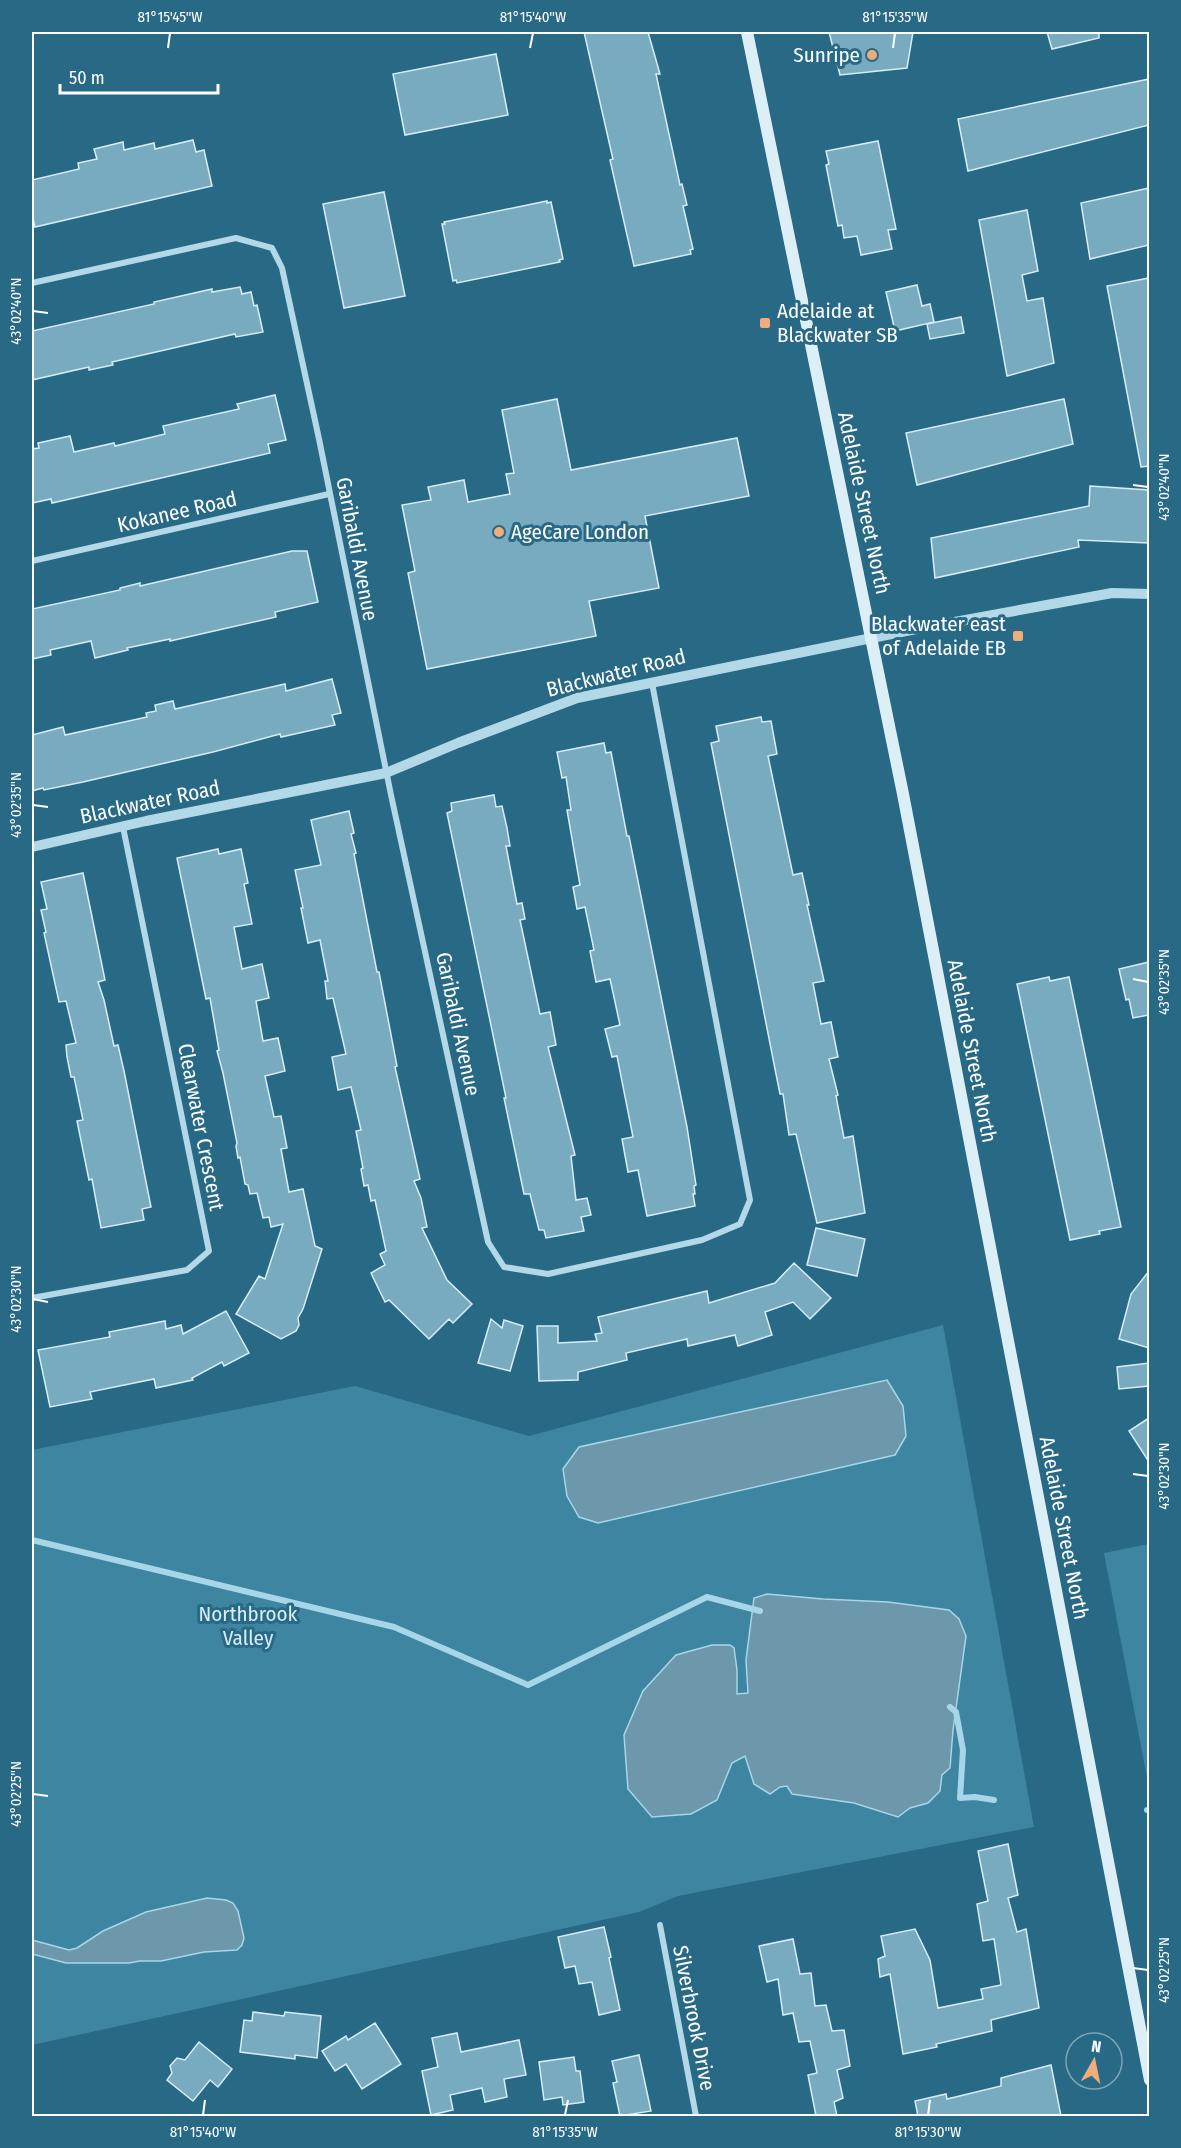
<svg xmlns="http://www.w3.org/2000/svg" width="1181" height="2148" font-family="'Fira Sans Condensed',sans-serif">
<style>
.green{fill:#3d85a1}
.water{fill:#6d97aa;stroke:#a7d6e8;stroke-width:1.5}
.lines{fill:none;stroke-linecap:round;stroke-linejoin:round}
.stream{stroke:#a7d6e8;stroke-width:6}
.building{fill:#78abbf;stroke:#d6edf6;stroke-width:1.5}
.minor{stroke:#b3d8e7;stroke-width:6}
.tertiary{stroke:#b3d8e7;stroke-width:10}
.secondary{stroke:#dceff7;stroke-width:12}
.ticks{fill:none;stroke:#fff;stroke-width:2}
.poi-dot{fill:#efae79;stroke:#286985;stroke-width:2}
.labels{text-anchor:middle;dominant-baseline:central;stroke-width:6;stroke-linejoin:round;paint-order:stroke}
.poi-label{font-size:21px;fill:#fff;stroke:#286985;text-anchor:end}
.street-label{font-size:21px;fill:#fff;stroke:#286985}
.park-label{font-size:21px;fill:#d6edf6;stroke:#286985}
.neatline{fill:none;stroke:#fff;stroke-width:2}
.ticks-label{font-size:15px;text-anchor:middle;fill:#fff}
</style>
<rect width="100%" height="100%" fill="#286985"/>
<g class="green">
<path d="M943 1325 1034 1827 678 1896 639 1912 32 2045V1450L355 1386 529 1436Z"/>
<path d="M1149 1544V1788L1104 1553Z"/>
</g>
<g class="water">
<path d="M887 1380 903 1406 906 1436 895 1455 598 1523 579 1517 567 1496 563 1469 579 1447Z"/>
<path d="M767 1594 823 1599 888 1602 949 1610 959 1619 966 1636 953 1730 950 1768 942 1775 940 1791 928 1803 910 1808 898 1817 854 1803 792 1794 787 1786 780 1787 770 1794 754 1784 745 1756 732 1763 717 1800 691 1814 652 1817 628 1789 624 1735 643 1691 676 1655 712 1645H730L734 1648 737 1670V1694L748 1693 746 1660 754 1598Z"/>
<path d="M207 1898 226 1900 233 1903 238 1911 244 1938 242 1945 237 1950 204 1952 161 1961H140L129 1963H66L32 1954V1940L69 1950 77 1948 103 1931 146 1912Z"/>
</g>
<g class="lines">
<g class="stream">
<path d="M32 1540 394 1627 528 1685 707 1597 760 1611"/>
<path d="M950 1707 956 1712 963 1750 960 1798 975 1797 994 1800"/>
<path d="M1147 1810H1150"/>
</g>
</g>
<g class="building">
<path d="M584 32H648L660 74H656L680 185 682 184 687 205 683 206 693 249 690 250 691 254 634 266 610 160 613 159 612 155Z"/>
<path d="M829 32H913L907 68 840 75Z"/>
<path d="M1047 32H1099V38L1052 49Z"/>
<path d="M496 54 508 115 405 135 393 74Z"/>
<path d="M1149 79V125L968 171 958 119Z"/>
<path d="M193 140 196 152 204 150 212 186 35 227 32 214V180L79 169 78 163 97 159 94 149 123 142 124 150 154 143 155 149Z"/>
<path d="M878 141 896 229 888 230 892 249 861 255 857 236 844 238 842 225 838 226 826 165 829 164 826 151Z"/>
<path d="M1149 188V245L1090 259 1081 203Z"/>
<path d="M384 192 405 296 344 308 323 204Z"/>
<path d="M547 201V203L551 202 563 259 559 260 560 262 457 283 456 280 453 281 442 224H445L444 222Z"/>
<path d="M1027 210 1038 271 1022 275 1027 301 1043 298 1054 363 1007 376 979 220Z"/>
<path d="M1149 278V466L1141 467 1107 286Z"/>
<path d="M917 285 922 306 930 304 934 322 895 331 886 292Z"/>
<path d="M240 287 242 294 251 292 254 306 257 305 263 332 236 337 235 334 112 362 113 365 89 370V367L32 380V331L154 304V302L212 289V292Z"/>
<path d="M961 317 964 333 930 339 927 324Z"/>
<path d="M275 395 286 440 268 444 270 453 52 503 51 499 32 503V449L39 448 38 443 70 436 74 452 114 443 115 446 165 434 163 426 239 409 237 404Z"/>
<path d="M557 399 571 470 737 438 749 496 645 516 659 588 589 601 596 636 427 669 408 573 415 571 402 505 431 500 428 487 464 480 468 502 510 494 506 474 514 473 502 410Z"/>
<path d="M1064 399 1073 444 917 485 906 433Z"/>
<path d="M1090 486 1149 490V543L1078 540 1079 547 935 578 931 538 1089 506Z"/>
<path d="M292 551H307L318 602 275 612 276 617 170 641V639L127 648 128 650 95 658 91 641 50 650 51 655 32 659V609L120 590V588L140 583V586Z"/>
<path d="M332 679 341 713 332 715 335 725 281 737 280 734 213 752 83 782 44 790 43 788 32 791V735L63 727 65 735 147 717 146 713 156 711 155 705 173 701 175 709 285 684 286 691Z"/>
<path d="M761 717 762 722 771 721 777 754 768 756 793 875 802 873 809 905H807L824 981 813 983 821 1024 831 1022 838 1057 829 1059 838 1095 836 1096 844 1138 853 1136 865 1213 817 1223 796 1134 789 1135 783 1094H780L775 1069 711 743 719 741 716 726Z"/>
<path d="M604 743 606 753 611 752 627 836H629L687 1127 696 1185 694 1186 695 1194H693L695 1206 647 1216 638 1170 628 1172 622 1139 633 1137 617 1056 612 1057 605 1029 620 1025 610 979 596 982 590 951 594 950 585 907 577 909 573 887 580 885 567 810H571L566 777 562 778 557 752Z"/>
<path d="M494 795 496 807 502 806 507 828 510 846H506L517 904 522 903 525 919 520 920 540 1014 550 1012 556 1045 548 1047 575 1155 571 1156 576 1200 587 1198 591 1215 581 1217 584 1231 546 1238 544 1230H539L530 1194H524L504 1098H506L447 813 452 811 451 803Z"/>
<path d="M349 811 354 833 351 834 356 853 354 854 377 972H379L397 1066 395 1067 420 1179 414 1181 421 1198 427 1227 422 1228 447 1280 472 1304 453 1323 449 1319 429 1339 389 1300 385 1302 371 1273 385 1265 380 1254 386 1251 375 1200 371 1201 368 1185 364 1186 361 1169 363 1168 356 1131 361 1130 351 1087 338 1090 332 1057 346 1054 333 998 327 999 325 981H328L320 940 308 943 301 908H303L295 870 321 865 311 820Z"/>
<path d="M218 849 219 854 241 849 248 883 244 884 252 924 234 927 242 969 262 964 269 998 256 1001 263 1041 278 1038 285 1071 265 1076 274 1117 281 1116 287 1148 281 1149 289 1192 303 1189 315 1246 322 1249 303 1309 298 1318 299 1325 296 1331 281 1339 236 1314 259 1276 265 1279 283 1224 271 1227 269 1217 263 1218 257 1193 250 1194 248 1185 245 1184 240 1157 238 1158 236 1146 237 1143 223 1073 217 1051 219 1050 210 998 206 999 177 858Z"/>
<path d="M83 873 105 980 98 982 104 1000 114 1046 118 1045 124 1071 151 1207 142 1209 144 1220 101 1228 92 1179 89 1180 77 1121 83 1120 74 1077H71L67 1057 66 1045 76 1043 66 1001 59 1002 44 933 46 932 41 910 47 909 41 882Z"/>
<path d="M1149 962V1015L1133 1018 1129 999 1126 1000 1119 969Z"/>
<path d="M1049 977 1050 981 1069 977 1121 1227 1099 1231 1100 1234 1070 1240 1017 984Z"/>
<path d="M816 1228 865 1239 857 1276 807 1265Z"/>
<path d="M794 1263 831 1298 810 1319 793 1302 765 1312 772 1335 738 1346 735 1335 688 1346 687 1339 626 1353 627 1360 578 1372V1380L539 1381 537 1326H558V1343L597 1341 595 1334 602 1333 598 1317 707 1291 709 1303 775 1283Z"/>
<path d="M1149 1271V1348L1119 1339 1131 1294Z"/>
<path d="M226 1311 249 1353 224 1366 222 1362 192 1378 193 1380 156 1388 154 1379 90 1392 92 1399 50 1407 38 1350 110 1337 109 1332 165 1321 166 1329 181 1325 183 1334Z"/>
<path d="M491 1319 502 1328 504 1320 523 1326 510 1371 478 1363Z"/>
<path d="M1149 1363V1386L1119 1389 1117 1367Z"/>
<path d="M1149 1418V1462L1129 1431Z"/>
<path d="M1008 1844 1018 1895 1008 1898 1017 1932 1026 1929 1039 2008 991 2020 992 2031 936 2044 937 2047 903 2054 890 1974 880 1977 878 1959 885 1956 881 1936 915 1929 930 1960 938 2008 983 1999 981 1989 1001 1985 994 1939 983 1941 977 1904 988 1901 978 1851Z"/>
<path d="M604 1927 611 1957 609 1958 620 2010 599 2015 592 1982 579 1984 575 1966 565 1968 558 1937Z"/>
<path d="M793 1939 800 1974 811 1973 815 2006 826 2005 832 2031 844 2030 850 2066 837 2070 843 2098 834 2102 837 2116H816L808 2075 817 2073 810 2041 799 2042 793 2013 783 2015 778 1979 767 1982 759 1946Z"/>
<path d="M253 2012 284 2016 285 2012 321 2016 317 2058 295 2055V2059L240 2052 244 2020 252 2021Z"/>
<path d="M375 2023 401 2064 362 2089 346 2064 335 2071 322 2051 346 2036 348 2040Z"/>
<path d="M457 2033 461 2052 519 2040 526 2075 504 2079 507 2097 485 2102 482 2088 450 2095 453 2110 431 2115 422 2071 438 2067 432 2038Z"/>
<path d="M199 2042 232 2069 218 2087 210 2080 193 2101 167 2080 172 2073 170 2066 177 2058 185 2060Z"/>
<path d="M639 2055 651 2111 620 2116 613 2083 617 2082 612 2061Z"/>
<path d="M574 2057 576 2071H580L584 2102 563 2105 562 2097 544 2100 539 2062Z"/>
<path d="M1051 2065 1061 2116H918L915 2101 946 2094 947 2099 1001 2086V2078Z"/>
</g>
<g class="lines">
<g class="minor">
<path d="M32 283 236 238 272 248 282 268 319 439 391 795 488 1242 504 1267 548 1274 702 1240 740 1224 750 1200 652 683"/>
<path d="M32 561 329 494"/>
<path d="M32 1298 187 1270 209 1251 123 827"/>
<path d="M660 1925 696 2116"/>
</g>
<path class="tertiary" d="M32 847 146 821 386 773 458 743 577 698 911 630 1112 593 1150 594"/>
<path class="secondary" d="M747 32 903 794 1150 2080"/>
</g>
<path class="ticks" d="M168 48 170 33M530 48 533 33M893 48 895 33M33 311 48 313M1133 485 1148 487M33 805 48 807M1133 979 1148 982M33 1299 48 1302M1133 1474 1148 1476M33 1794 48 1796M1133 1968 1148 1970M203 2115 205 2100M565 2115 568 2100M928 2115 930 2100"/>
<g class="poi-dot">
<circle cx="872" cy="55" r="6"/>
<rect x="759" y="317" width="12" height="12" rx="3"/>
<circle cx="499" cy="532" r="6"/>
<rect x="1012" y="630" width="12" height="12" rx="3"/>
</g>
<g class="labels">
<g class="poi-label">
<text x="860" y="55">Sunripe</text>
<text x="777" y="311" text-anchor="start">Adelaide at<tspan x="777" dy="24">Blackwater SB</tspan></text>
<text x="511" y="532" text-anchor="start">AgeCare London</text>
<text x="1006" y="624">Blackwater east<tspan x="1006" dy="24">of Adelaide EB</tspan></text>
</g>
<g class="street-label">
<text transform="translate(864 503) rotate(78)">Adelaide Street North</text>
<text transform="translate(177 512) rotate(-13)">Kokanee Road</text>
<text transform="translate(357 549) rotate(79)">Garibaldi Avenue</text>
<text transform="translate(616 673) rotate(-14)">Blackwater Road</text>
<text transform="translate(150 802) rotate(-12)">Blackwater Road</text>
<text transform="translate(458 1024) rotate(78)">Garibaldi Avenue</text>
<text transform="translate(972 1051) rotate(79)">Adelaide Street North</text>
<text transform="translate(201 1127) rotate(79)">Clearwater Crescent</text>
<text transform="translate(1064 1528) rotate(79)">Adelaide Street North</text>
<text transform="translate(694 2018) rotate(79)">Silverbrook Drive</text>
</g>
<g class="park-label">
<text x="248" y="1614">Northbrook<tspan x="248" dy="24">Valley</tspan></text>
</g>
</g>
<rect width="1181" height="2148" fill="none" stroke="#286985" stroke-width="66"/>
<g transform="translate(1094 2061) rotate(9)"><circle r="28" fill="#286985" stroke="#7ea5b6" stroke-width="1.5"/>
<path d="M0-4.5L10 22L0 15L-10 22Z" fill="#efae79"/>
<text y="-9" font-size="16" font-weight="bold" text-anchor="middle" fill="#ffffff">N</text>
</g>
<path d="M60 84v9h158v-9" fill="none" stroke="#ffffff" stroke-width="3"/>
<text x="69" y="84" font-size="18" fill="#ffffff" stroke="#286985" stroke-width="4.5" paint-order="stroke">50 m</text>
<rect x="33" y="33" width="1115" height="2082" class="neatline"/>
<g class="ticks-label">
<text x="170" y="22">81°15'45"W</text>
<text x="533" y="22">81°15'40"W</text>
<text x="895" y="22">81°15'35"W</text>
<text transform="translate(16 311) rotate(-90)" y="5">43°02'40"N</text>
<text transform="translate(1164 487) rotate(-90)" y="5">43°02'40"N</text>
<text transform="translate(16 805) rotate(-90)" y="5">43°02'35"N</text>
<text transform="translate(1164 982) rotate(-90)" y="5">43°02'35"N</text>
<text transform="translate(16 1299) rotate(-90)" y="5">43°02'30"N</text>
<text transform="translate(1164 1476) rotate(-90)" y="5">43°02'30"N</text>
<text transform="translate(16 1794) rotate(-90)" y="5">43°02'25"N</text>
<text transform="translate(1164 1970) rotate(-90)" y="5">43°02'25"N</text>
<text x="203" y="2137">81°15'40"W</text>
<text x="565" y="2137">81°15'35"W</text>
<text x="928" y="2137">81°15'30"W</text>
</g>
</svg>
